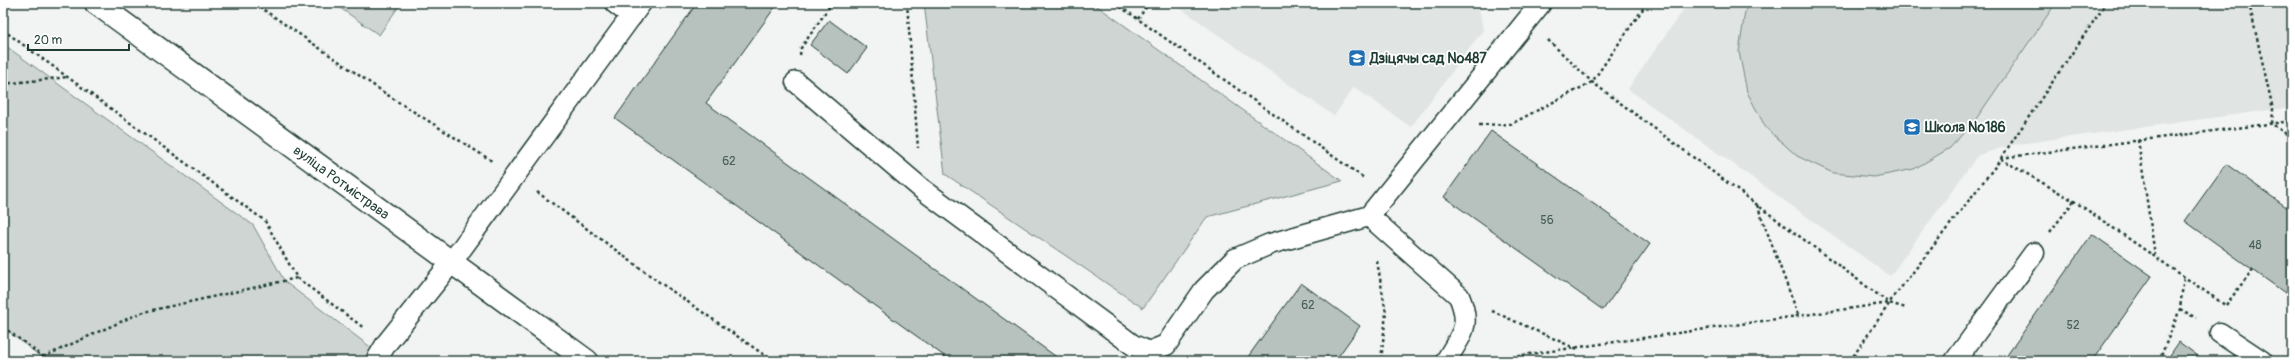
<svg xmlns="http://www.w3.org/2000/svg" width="2295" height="364" font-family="Pangolin,sans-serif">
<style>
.built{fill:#e0e4e3}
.green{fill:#ced5d3;stroke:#768984}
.building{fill:#b7c1bd;stroke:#1f3d34}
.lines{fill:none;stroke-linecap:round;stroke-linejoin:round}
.lane-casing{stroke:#1f3d34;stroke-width:23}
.secondary-casing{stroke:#1f3d34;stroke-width:25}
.path{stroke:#1f3d34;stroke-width:2.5;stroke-dasharray:3 3;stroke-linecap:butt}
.lane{stroke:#fff;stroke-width:20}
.secondary{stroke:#fff;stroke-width:22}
.labels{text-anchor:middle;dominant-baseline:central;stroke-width:3.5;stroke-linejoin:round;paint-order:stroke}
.number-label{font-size:12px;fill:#455e56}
.poi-label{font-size:14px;font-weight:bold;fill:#1f3d34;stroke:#fff;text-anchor:start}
.street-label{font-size:14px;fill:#1f3d34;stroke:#fff}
</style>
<rect width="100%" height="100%" fill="#f2f3f3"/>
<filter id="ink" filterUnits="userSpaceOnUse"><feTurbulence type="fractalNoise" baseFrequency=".025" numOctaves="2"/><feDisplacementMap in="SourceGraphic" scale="8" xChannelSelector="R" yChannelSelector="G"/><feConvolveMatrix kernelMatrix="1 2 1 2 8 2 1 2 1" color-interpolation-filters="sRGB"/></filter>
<g filter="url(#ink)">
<g class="built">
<path d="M1173 3H1478L1483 30 1411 127 1354 87 1334 116Z"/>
<path d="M1688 3H2292V107L2011 145 1978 155 1890 276 1628 89Z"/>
</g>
<g class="green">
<path d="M333 3H401L379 35Z"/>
<path d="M924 3H1093L1342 181 1207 217 1143 308 945 174Z"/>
<path d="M1749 3H2056L1976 119 1950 148 1914 169 1874 177 1833 173 1797 156 1766 128 1747 92 1739 52 1745 11Z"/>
<path d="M3 44 253 225 285 282 373 349 364 361H46L3 327Z"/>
</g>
<g class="building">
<path d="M697 3H778L706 103 1062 361H951L615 118Z"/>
<path d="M829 20 867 48 848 74 810 45Z"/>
<path d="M1491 131 1650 244 1603 310 1444 197Z"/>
<path d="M2226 164 2292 211V298L2185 221Z"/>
<path d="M2092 234 2152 276 2092 361H2003Z"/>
<path d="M1301 283 1360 326 1335 361H1245Z"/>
<path d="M2179 342 2205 361H2166Z"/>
</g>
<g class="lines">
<defs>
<g id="lane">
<path d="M615 3 632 16"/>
<path d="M796 82 922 189 1133 345 1149 352 1166 345 1204 290 1235 259 1270 244 1369 216 1541 3"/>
<path d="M1369 216 1459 296C1472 327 1461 334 1446 361"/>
<path d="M2220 333 2262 361"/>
<path d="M376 361 386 344 451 263 641 3"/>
<path d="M1955 361 2034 253"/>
</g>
<g id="secondary">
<path id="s1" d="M96 3 587 361"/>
</g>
</defs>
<use href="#lane" class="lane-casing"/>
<use href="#secondary" class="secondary-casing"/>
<g class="path">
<path d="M254 3 392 98 492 161"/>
<path d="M907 3 918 148"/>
<path d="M1115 3 1364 178"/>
<path d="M2249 3 2273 109 2272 124 2292 138"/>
<path d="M1138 19 1149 3"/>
<path d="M3 30 265 221 297 278 364 328"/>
<path d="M1548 40 1592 82 1889 303 1906 308"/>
<path d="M800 55 801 48 832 3"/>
<path d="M3 84 68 77"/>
<path d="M1479 125 1511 124 1592 82 1647 3"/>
<path d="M2138 140 2155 255"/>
<path d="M2001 158 2292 121"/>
<path d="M2001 158 2106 3"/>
<path d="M537 192 659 282 773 361"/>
<path d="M1757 205 1799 317"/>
<path d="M2050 232 2074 201"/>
<path d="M1377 261 1386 313 1381 361"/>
<path d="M2226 305 2253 269"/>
<path d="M2180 309 2196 318"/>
<path d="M1492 311 1577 349"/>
<path d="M3 327 49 361"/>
<path d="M43 357 140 313 297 278"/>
<path d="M1481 361 1889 303 2001 159 2074 201 2225 305"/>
<path d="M1850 361 1889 304"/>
<path d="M2159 361 2180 309 2184 276"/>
</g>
<use href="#lane" class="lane"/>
<use href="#secondary" class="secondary"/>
</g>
</g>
<defs>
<symbol id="school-square" viewBox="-11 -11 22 22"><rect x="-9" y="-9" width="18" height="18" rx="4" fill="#1f6fb2" stroke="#fff"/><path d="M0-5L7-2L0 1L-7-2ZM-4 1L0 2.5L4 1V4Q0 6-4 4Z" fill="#fff"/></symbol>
</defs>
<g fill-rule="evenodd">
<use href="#school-square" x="1347" y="48" width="20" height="20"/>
<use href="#school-square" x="1902" y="117" width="20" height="20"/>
</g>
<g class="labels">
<g class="number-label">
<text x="729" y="161">62</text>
<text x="1547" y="220">56</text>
<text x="2255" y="245">48</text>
<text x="1308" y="305">62</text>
<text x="2073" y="325">52</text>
</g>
<g class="poi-label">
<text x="1370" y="58">Дзіцячы сад №487</text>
<text x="1925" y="127">Школа №186</text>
</g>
<g class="street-label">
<text stroke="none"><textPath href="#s1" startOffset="304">вуліца Ротмістрава</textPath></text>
</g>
</g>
<rect width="2295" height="364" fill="none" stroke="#fff" stroke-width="16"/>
<rect x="8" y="8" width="2279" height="348" fill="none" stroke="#1f3d34" stroke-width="1.5" filter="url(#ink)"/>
<path d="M28 44v6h101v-6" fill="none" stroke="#1f3d34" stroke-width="2"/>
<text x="34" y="44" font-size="12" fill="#1f3d34" stroke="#ffffff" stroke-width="3" paint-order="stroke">20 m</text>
</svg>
